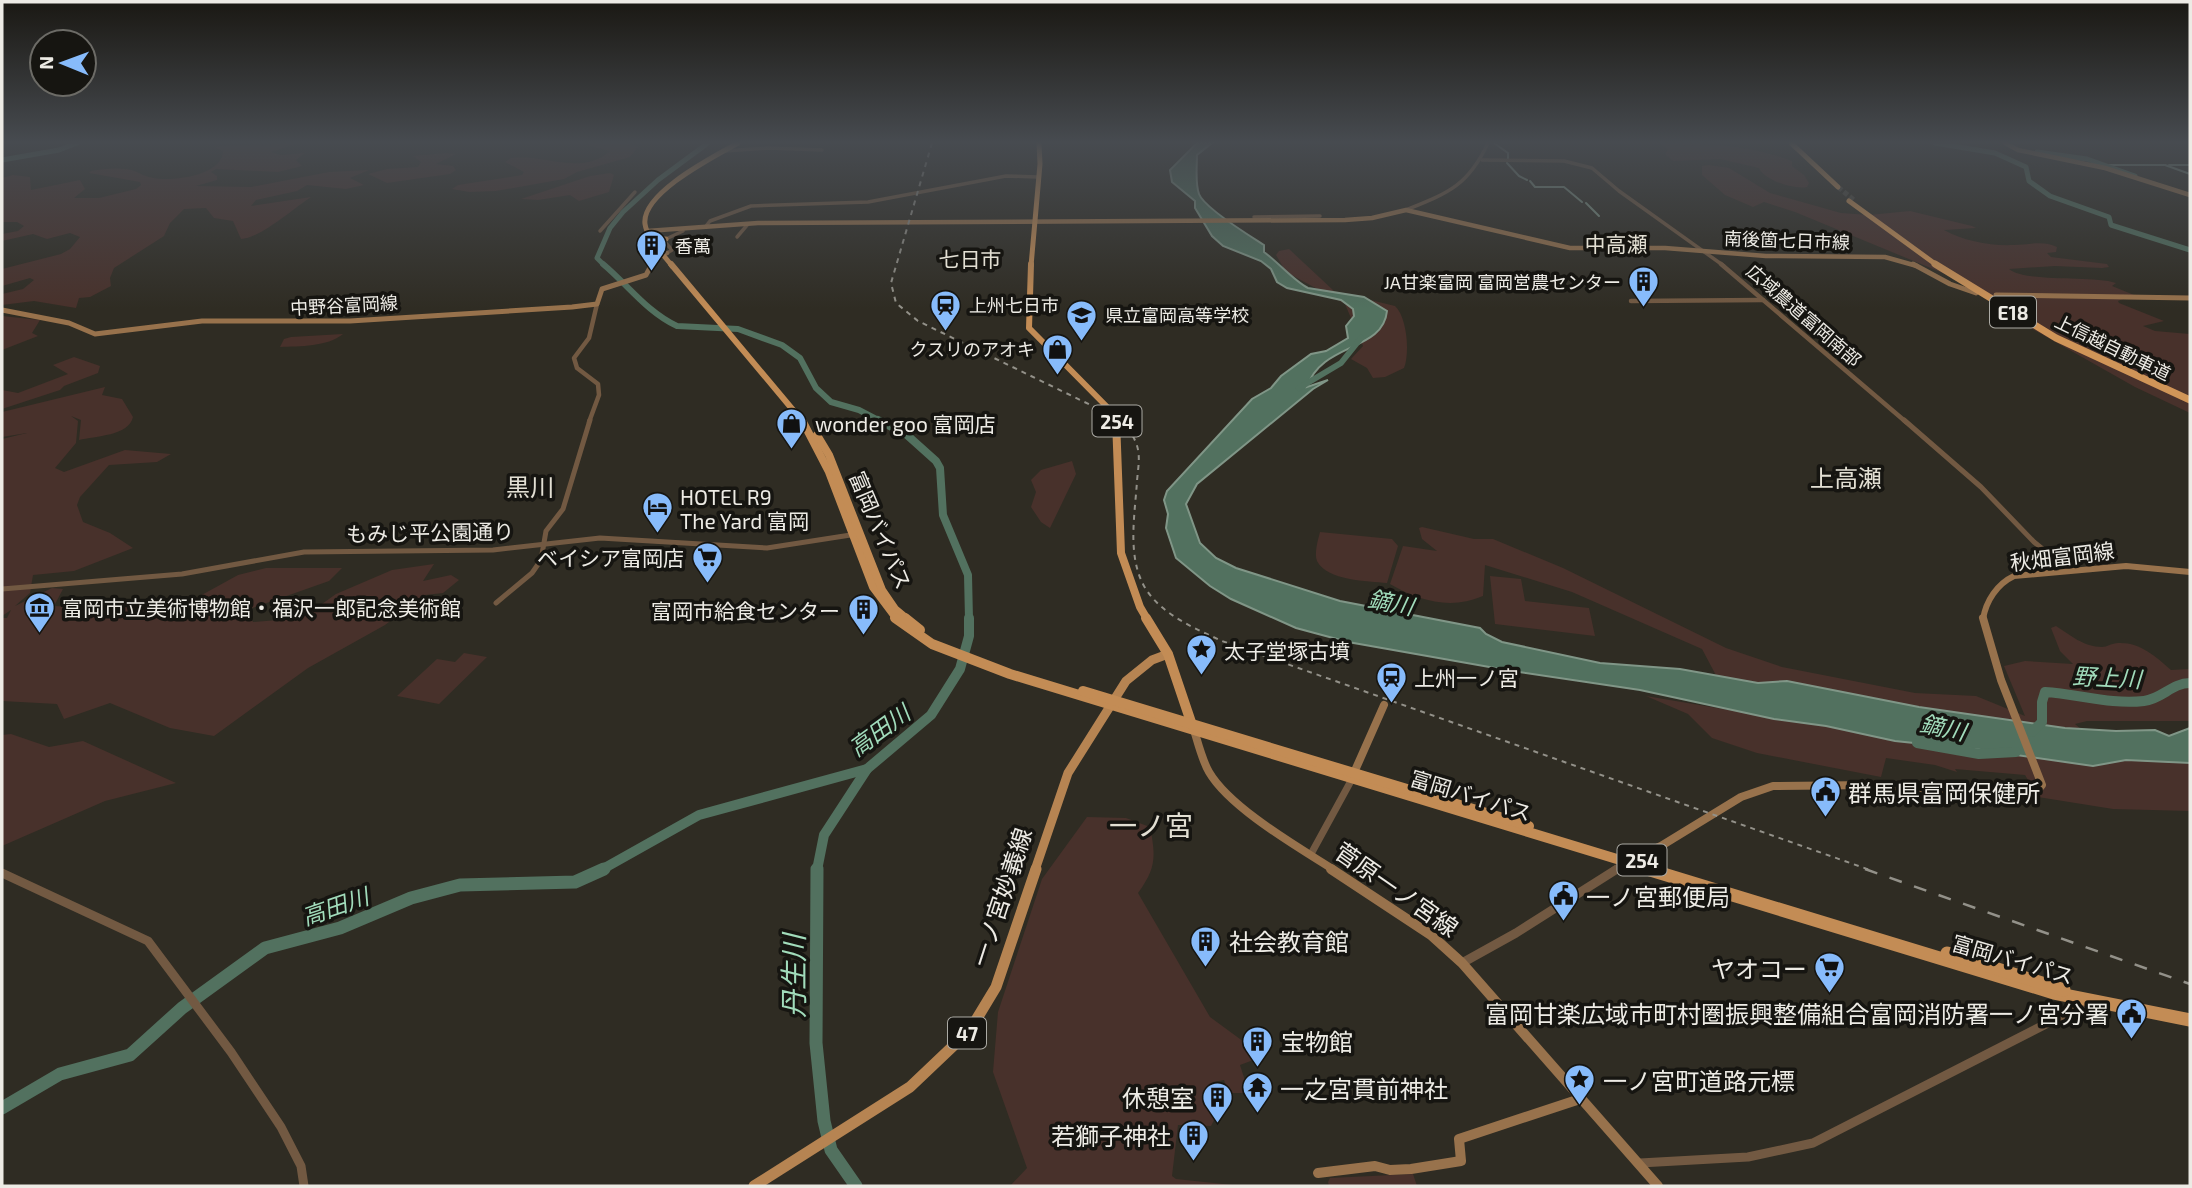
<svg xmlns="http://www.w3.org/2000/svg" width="2192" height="1188" font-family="'Exo 2','Noto Sans JP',sans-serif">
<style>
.green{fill:#48312b}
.water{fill:#52715f;stroke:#809687;stroke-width:2}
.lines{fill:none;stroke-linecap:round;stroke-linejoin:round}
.stream{stroke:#809687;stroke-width:2}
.river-far4{stroke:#52715f;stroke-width:5}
.river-far3{stroke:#52715f;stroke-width:6}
.river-far2{stroke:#52715f;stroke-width:8}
.river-far1{stroke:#52715f;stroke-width:10}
.river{stroke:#52715f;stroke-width:13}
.motorway-tunnel{stroke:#4c4940;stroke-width:5;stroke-dasharray:5 2.5;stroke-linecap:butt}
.tertiary-far4{stroke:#725942;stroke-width:3.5}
.tertiary-far3{stroke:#725942;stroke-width:4.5}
.tertiary-far2{stroke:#725942;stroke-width:5}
.tertiary-far1{stroke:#725942;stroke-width:7}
.tertiary{stroke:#725942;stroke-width:9}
.secondary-far4{stroke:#98724c;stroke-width:4.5}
.secondary-far3{stroke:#98724c;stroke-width:5}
.secondary-far2{stroke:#98724c;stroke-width:6}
.secondary-far1{stroke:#98724c;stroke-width:8}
.secondary{stroke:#98724c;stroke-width:10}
.primary-far1{stroke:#b68452;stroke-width:9}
.primary{stroke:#b68452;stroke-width:11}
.trunk-far4{stroke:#c38c55;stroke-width:5}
.trunk-far3{stroke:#c38c55;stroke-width:6}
.trunk-far2{stroke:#c38c55;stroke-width:8}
.trunk-far1{stroke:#c38c55;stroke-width:10}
.trunk{stroke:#c38c55;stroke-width:13}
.motorway-far1{stroke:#d09558;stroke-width:5}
.motorway{stroke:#d09558;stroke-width:7}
.rail-far1{stroke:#939189;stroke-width:2;stroke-dasharray:5 5;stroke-linecap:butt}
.rail{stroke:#939189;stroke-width:2.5;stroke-dasharray:13 13;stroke-linecap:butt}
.labels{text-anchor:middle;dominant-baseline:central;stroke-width:7;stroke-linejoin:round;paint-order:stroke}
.far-street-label{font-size:18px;fill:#edebe5;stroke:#161511}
.far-poi-label{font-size:18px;fill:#edebe5;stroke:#161511;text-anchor:start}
.shield{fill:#161511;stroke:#acaba5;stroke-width:2}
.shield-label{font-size:19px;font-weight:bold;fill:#edebe5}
.far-quarter-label{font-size:21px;fill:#e2dfd3;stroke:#161511}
.poi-label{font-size:21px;fill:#edebe5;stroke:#161511;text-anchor:start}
.street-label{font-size:21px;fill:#edebe5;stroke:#161511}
.water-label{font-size:23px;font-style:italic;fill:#a1dcbb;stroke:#161511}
.quarter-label{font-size:24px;fill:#e2dfd3;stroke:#161511}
.near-poi-label{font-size:24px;fill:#edebe5;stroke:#161511;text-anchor:start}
.near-street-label{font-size:24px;fill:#edebe5;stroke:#161511}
.near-quarter-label{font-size:28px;fill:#e2dfd3;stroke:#161511}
.near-water-label{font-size:28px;font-style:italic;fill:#a1dcbb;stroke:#161511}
</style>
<rect width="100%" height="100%" fill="#2f2c23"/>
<g class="green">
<path d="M298 143 271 152 281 155 305 153 296 160 302 166 278 172 216 169 211 172 217 176V180L196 186 251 187 329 172 369 170 350 178 364 185 346 189 307 185 297 191 256 200 251 206 311 197C293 209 259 239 241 239L233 221 214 218 206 208 184 209 170 223 164 236 114 268 110 278 111 286 90 297 79 298 76 308 34 301 2 305V294L23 289 34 280 30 278 2 286V269L61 254 70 249 80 237 70 233 47 239 33 234 2 241V234L18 231 24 226 17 222H2V178L13 175 30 177 31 190 80 180 85 189 74 198H99L136 189 141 185 140 182 89 173 91 171C102 169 113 168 124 169 134 169 141 175 149 177 169 183 223 176 223 151L216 148 220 146Z"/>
<path d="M591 143H629L638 147 630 157 577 172 564 179 496 191 469 192 452 189 458 185 522 175 524 172 505 162 511 158C543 153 581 177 610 151L587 145Z"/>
<path d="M1659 143C1704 143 1750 145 1792 161V166L1804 175 1809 183 1807 187C1794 190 1764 180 1759 168L1720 159 1673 161 1665 154 1668 149Z"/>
<path d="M446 153 456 154 436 164 453 166 456 170 450 174 387 183 368 174 387 169 418 167 421 162 413 156Z"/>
<path d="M1709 165 1729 168 1770 193 1841 213 1869 215 1910 211 1972 226 1976 228 1944 230C1963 241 1991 246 2013 245 2028 245 2043 240 2057 247L2056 252 2047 253 2051 257 2107 264 2109 267 2102 268 2055 266 2009 269C2026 283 2090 275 2116 283L2112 286 2134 295 2118 301 2119 303 2164 321 2143 326 2155 331 2190 334V413L2135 387 2015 319 1967 283 1795 212 1764 202 1753 207 1725 195 1702 175V166Z"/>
<path d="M610 173 614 175 609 192 579 201 570 195 538 200 521 199 590 176Z"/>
<path d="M1289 249 1334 291 1395 306C1407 317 1410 353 1404 368L1385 377 1373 378 1367 368 1351 359 1363 346 1345 304 1286 272 1276 255 1279 251Z"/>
<path d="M2 316 40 320 32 333 38 336 2 350Z"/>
<path d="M343 334C327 347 300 346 280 347L284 339 291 337Z"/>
<path d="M74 357 100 366 98 373 64 386 60 390 2 409V390L18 393 68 374 53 365Z"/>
<path d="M105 387 102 395 122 399 133 417C129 436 95 436 79 440L81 420 71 416 78 421 76 443 55 468 64 472 125 450 171 454 157 462 109 465 80 497 77 505 83 522 110 533 133 548 74 571 33 575 30 593 15 606 52 588 63 589 54 606 95 608 108 605 189 602 238 575 266 568H342L329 581 247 610 253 622 302 618 336 594 392 570 434 564 423 581 451 575 459 580 443 593 425 595 385 625 308 668 214 736 170 728 110 703 64 719 57 704 2 701V618H7L11 610 2 616V439L27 433 2 437V412Z"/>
<path d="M1072 461 1076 474 1050 528 1041 522 1031 507 1036 492 1031 480 1041 470Z"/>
<path d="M1422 527 1474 539H1493L1563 568 1726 648 1782 667 1915 693 1976 696 2025 716 2004 666 2025 661 2073 664 2060 651 2051 628 2056 626C2070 635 2084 647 2102 647 2107 647 2112 643 2118 643 2140 642 2155 656 2171 670L2190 669V721H2087L2075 724 2082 730 2190 738V811L2113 809 2038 797 2025 775 1955 769 1957 772 1935 765 1886 758 1881 777 1757 753 1712 738 1688 714 1646 696 1735 711 1702 649 1572 592 1485 565 1483 596C1451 610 1419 601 1390 584L1403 546 1437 551 1422 539 1419 528Z"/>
<path d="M1320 532 1392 539 1398 546 1387 583C1368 581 1327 581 1317 561 1314 553 1318 540 1320 532Z"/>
<path d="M1490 576 1521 579 1525 601 1589 608 1595 636 1495 624Z"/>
<path d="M464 653 487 657 439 704 397 696 437 659 455 662Z"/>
<path d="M11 734 49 747 83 741 176 783 105 801 2 846V735Z"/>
<path d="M1087 817 1126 818 1150 827C1156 857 1156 868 1138 893L1210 1017 1255 1050 1256 1059 1240 1065 1249 1093H1228L1224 1080 1213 1082 1211 1086 1221 1110V1119L1214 1120 1211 1126 1178 1125 1172 1176 1176 1179 1242 1186H1010L1027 1168 993 1072 998 1012 1042 879Z"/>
<path d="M1413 1174 1417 1186H1329L1328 1182 1330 1178Z"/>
</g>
<path class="water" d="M1197 143H1212L1197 155C1197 167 1195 183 1199 194 1204 208 1250 236 1264 245V252C1278 262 1294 281 1308 288L1364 297 1387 311C1383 352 1322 342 1307 387L1328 380 1313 389 1197 484 1186 504 1200 543 1216 558 1236 568 1340 601 1480 628 1486 634 1502 642 1600 663 1680 669 1758 683 1787 681 1919 707 2065 728 2116 731 2155 730 2169 736 2190 728V763L2126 760 2093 766 1981 750 1895 741 1826 726 1774 719 1640 690 1512 671 1348 642 1296 628 1231 599 1210 586 1176 558 1166 528 1168 514 1164 500 1167 491 1252 399 1271 388 1281 376 1311 354 1326 351 1348 338 1346 326 1354 316 1353 309 1341 300 1287 288 1277 282 1271 269 1261 261 1223 246 1212 236 1195 208V201L1172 182 1170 170Z"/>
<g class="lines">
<g class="stream">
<path d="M1494 143 1508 153V159"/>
<path d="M1507 163 1519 176 1527 180"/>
<path d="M2108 165H2165"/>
<path d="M2165 165 2190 174"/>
<path d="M2169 165H2190"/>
<path d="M1530 181 1535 187H1564L1582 202"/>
<path d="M1586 203 1599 216"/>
</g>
<g class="river-far4">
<path d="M1935 143 1995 153 2026 167 2029 181 2050 196 2109 217 2111 225 2190 250"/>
<path d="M2037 152 2087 159 2135 176"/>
<path d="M2 160 59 150 77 143"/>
<path d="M605 266 597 258 610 228 623 212 658 180 708 143"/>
</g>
<g class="river-far3">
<path d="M603 264C628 285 647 312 677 326L738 329 782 345 800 358 816 388 831 402 859 410 882 422"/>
<path d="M1299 388 1341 363 1361 338"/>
</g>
<path class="river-far2" d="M878 420 907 435 936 461 940 468 943 515 968 575 969 619"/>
<g class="river-far1">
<path d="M2032 732 2042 722V702L2045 692C2078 694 2111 705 2144 701 2162 699 2172 683 2190 683"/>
<path d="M1917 743 1979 754 2016 752"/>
<path d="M601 870 699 815 867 769 931 715 960 669 969 636V618"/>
<path d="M817 870 824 835 867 769"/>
</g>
<g class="river">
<path d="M817 869 816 1043 824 1121 831 1150 856 1186"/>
<path d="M2 1108 60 1074 130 1055 182 1008 265 948 340 928 411 898 460 885 575 882 604 869"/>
</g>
<path class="motorway-tunnel" d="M1838 187 1855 201"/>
<g class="tertiary-far4">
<path d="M724 151 769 148 822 150"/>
<path d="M1482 160 1564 161 1592 168 1619 191 1724 266"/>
<path d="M1406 210C1448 193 1468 186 1488 143"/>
<path d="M1254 217 1320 216"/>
<path d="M706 226 710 221 751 206 868 202 1006 176 1038 177"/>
<path d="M600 231 635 192"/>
<path d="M737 237 748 224"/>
<path d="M667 253 672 250 665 242 666 239 683 231"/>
</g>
<g class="tertiary-far3">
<path d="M1721 264 1906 422"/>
<path d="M1631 301 1763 300"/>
<path d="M589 422 599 395 598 384 577 368 574 358 589 338 597 304"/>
</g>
<g class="tertiary-far2">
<path d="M1904 420 1981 487 2034 542 2070 571"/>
<path d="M2 589 182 574 304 552 493 550 600 538 767 548 857 534"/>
<path d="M496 603 532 573 541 560 546 531 563 509 590 420"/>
</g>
<g class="tertiary-far1">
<path d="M1311 854 1352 779"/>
<path d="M1614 870 1627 862"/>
</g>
<g class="tertiary">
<path d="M2 873 148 941 231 1052 281 1127 301 1166 304 1186"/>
<path d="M1462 963 1516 933 1617 869"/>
<path d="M1640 1163 1748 1157 1813 1143 2089 1002"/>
</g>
<g class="secondary-far4">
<path d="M2005 143 2018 150 2105 168 2190 195"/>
<path d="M647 231 758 223 1345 220 1372 218 1406 210 1570 248H1665L1766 256 1885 257 1917 266"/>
<path d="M651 266 656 256 667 253"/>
</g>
<g class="secondary-far3">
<path d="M1913 264 1950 284 1976 293"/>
<path d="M1996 295 2190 298"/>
<path d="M2 310 69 323 95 334 202 321H350L572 307 597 304 602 289 646 275 652 264"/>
</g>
<path class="secondary-far2" d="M1983 619C1986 601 1997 584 2014 576L2126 566 2190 572"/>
<g class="secondary-far1">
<path d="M1194 730C1198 743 1202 760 1209 772 1230 808 1298 847 1334 870"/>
<path d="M1353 775 1384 705"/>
<path d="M1627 861 1661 846 1741 797 1773 786 1871 785 2019 794 2037 791 2042 785 2001 680 1983 618"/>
</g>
<g class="secondary">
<path d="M1331 869 1431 935 1462 963 1658 1186"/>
<path d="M1318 1173 1375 1166 1390 1170 1411 1169 1461 1161 1459 1139 1580 1099"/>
</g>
<path class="primary-far1" d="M1035 870 1068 773 1126 681 1152 660 1168 654"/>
<path class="primary" d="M754 1186 910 1087 970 1030 996 987 1036 869"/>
<g class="trunk-far4">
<path d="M655 239H666"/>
<path d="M672 266C664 255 647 239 645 224 641 193 715 156 738 143"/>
<path d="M1031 266 1040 164 1039 143"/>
</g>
<g class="trunk-far3">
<path d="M671 264 803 422"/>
<path d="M1031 264 1029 328 1116 416 1117 422"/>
</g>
<g class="trunk-far2">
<path d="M802 420 829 472 873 587 897 619"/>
<path d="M1116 420 1121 553 1140 607 1147 619"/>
<path d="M817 435 829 455 882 590 895 609 907 619"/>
</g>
<g class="trunk-far1">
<path d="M895 618 932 644 1010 674 1653 870"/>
<path d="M905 618 920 630"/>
<path d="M1146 618 1168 654 1192 725"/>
<path d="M1083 691 1529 826"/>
</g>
<g class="trunk">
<path d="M1647 869 2054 993 2190 1020"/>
<path d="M1947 953 2064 990"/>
</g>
<g class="motorway-far1">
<path d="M1791 143 1838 187"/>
<path d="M1849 201 1938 266"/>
</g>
<path class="motorway" d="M1935 264 2056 338 2190 400"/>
<path class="rail-far1" d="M932 143 891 283 896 303 918 321 1107 413C1119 421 1131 429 1136 443 1141 455 1138 468 1137 481 1135 514 1127 555 1144 586 1160 614 1194 628 1222 641L1870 870"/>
<path class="rail" d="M1865 869 2190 984"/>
</g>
<linearGradient id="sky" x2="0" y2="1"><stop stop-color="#1a1813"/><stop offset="0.46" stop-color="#474b50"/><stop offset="1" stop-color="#474b50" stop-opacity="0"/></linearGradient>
<rect width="2192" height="309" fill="url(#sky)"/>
<defs>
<symbol id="building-pin" viewBox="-11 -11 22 30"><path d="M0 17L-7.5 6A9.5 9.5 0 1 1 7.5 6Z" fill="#87bbfb" stroke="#161511"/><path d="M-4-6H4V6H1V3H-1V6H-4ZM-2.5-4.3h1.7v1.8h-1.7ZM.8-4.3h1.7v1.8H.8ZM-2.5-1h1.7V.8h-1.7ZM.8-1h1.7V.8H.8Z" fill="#111"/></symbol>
<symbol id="station-pin" viewBox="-11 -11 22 30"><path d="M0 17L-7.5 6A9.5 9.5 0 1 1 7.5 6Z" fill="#87bbfb" stroke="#161511"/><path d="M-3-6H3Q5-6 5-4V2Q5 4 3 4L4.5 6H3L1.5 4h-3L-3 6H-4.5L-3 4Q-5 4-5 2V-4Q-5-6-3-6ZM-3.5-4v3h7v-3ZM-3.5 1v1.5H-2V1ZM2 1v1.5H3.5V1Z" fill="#111"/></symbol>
<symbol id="school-pin" viewBox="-11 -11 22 30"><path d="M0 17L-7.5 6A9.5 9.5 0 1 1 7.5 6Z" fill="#87bbfb" stroke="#161511"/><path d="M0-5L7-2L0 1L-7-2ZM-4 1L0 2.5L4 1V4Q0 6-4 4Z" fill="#111"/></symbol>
<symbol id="shop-pin" viewBox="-11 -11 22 30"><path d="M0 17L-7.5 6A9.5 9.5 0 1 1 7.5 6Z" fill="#87bbfb" stroke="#161511"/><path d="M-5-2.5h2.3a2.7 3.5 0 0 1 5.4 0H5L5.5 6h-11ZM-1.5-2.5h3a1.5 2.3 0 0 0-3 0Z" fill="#111"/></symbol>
<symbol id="hotel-pin" viewBox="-11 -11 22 30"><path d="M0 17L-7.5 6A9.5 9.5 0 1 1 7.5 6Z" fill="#87bbfb" stroke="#161511"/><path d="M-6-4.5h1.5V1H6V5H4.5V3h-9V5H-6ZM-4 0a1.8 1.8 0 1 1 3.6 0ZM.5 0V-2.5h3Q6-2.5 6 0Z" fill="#111"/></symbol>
<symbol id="supermarket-pin" viewBox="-11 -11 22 30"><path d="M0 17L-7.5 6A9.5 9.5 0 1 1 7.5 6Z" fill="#87bbfb" stroke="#161511"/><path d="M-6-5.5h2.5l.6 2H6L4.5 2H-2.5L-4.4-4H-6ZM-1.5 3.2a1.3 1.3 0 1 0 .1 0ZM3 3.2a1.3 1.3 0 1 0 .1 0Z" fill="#111"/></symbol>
<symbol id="museum-pin" viewBox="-11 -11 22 30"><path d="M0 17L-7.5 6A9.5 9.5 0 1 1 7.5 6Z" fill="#87bbfb" stroke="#161511"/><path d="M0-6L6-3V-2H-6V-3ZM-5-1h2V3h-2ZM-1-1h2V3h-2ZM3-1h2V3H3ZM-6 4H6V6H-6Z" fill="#111"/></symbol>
<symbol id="sight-pin" viewBox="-11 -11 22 30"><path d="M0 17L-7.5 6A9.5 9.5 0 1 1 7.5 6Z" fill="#87bbfb" stroke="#161511"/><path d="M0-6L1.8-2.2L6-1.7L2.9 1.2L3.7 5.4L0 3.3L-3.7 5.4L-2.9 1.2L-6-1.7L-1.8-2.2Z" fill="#111"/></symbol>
<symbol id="civic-pin" viewBox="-11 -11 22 30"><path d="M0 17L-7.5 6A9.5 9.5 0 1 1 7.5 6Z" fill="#87bbfb" stroke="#161511"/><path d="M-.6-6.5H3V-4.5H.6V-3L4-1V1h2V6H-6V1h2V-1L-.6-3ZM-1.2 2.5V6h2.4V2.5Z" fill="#111"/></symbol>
<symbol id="temple-pin" viewBox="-11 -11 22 30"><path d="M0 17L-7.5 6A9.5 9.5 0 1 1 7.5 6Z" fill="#87bbfb" stroke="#161511"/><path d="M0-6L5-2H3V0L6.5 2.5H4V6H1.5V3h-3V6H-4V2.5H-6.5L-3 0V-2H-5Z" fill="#111"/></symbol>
</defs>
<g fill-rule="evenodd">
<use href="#building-pin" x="634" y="228" width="35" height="47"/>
<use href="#building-pin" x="1626" y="264" width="35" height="47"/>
<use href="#station-pin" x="928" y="288" width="35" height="47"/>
<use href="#school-pin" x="1064" y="298" width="35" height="47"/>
<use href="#shop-pin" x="1040" y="332" width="35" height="47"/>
<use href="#shop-pin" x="774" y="406" width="35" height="47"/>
<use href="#hotel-pin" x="640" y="490" width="35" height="47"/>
<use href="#supermarket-pin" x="690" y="540" width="35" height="47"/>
<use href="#museum-pin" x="22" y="590" width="35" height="47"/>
<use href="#building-pin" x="846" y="592" width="35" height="47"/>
<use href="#sight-pin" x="1184" y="632" width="35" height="47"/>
<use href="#station-pin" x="1374" y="660" width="35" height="47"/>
<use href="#civic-pin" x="1808" y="774" width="35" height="47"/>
<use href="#civic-pin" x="1546" y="878" width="35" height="47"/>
<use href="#building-pin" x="1188" y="924" width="35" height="47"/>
<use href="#supermarket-pin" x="1812" y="950" width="35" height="47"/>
<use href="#civic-pin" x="2114" y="996" width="35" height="47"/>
<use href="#building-pin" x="1240" y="1024" width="35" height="47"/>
<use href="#sight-pin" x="1562" y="1062" width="35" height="47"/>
<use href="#temple-pin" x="1240" y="1070" width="35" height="47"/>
<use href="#building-pin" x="1200" y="1080" width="35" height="47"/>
<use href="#building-pin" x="1176" y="1118" width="35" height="47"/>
</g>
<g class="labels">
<g class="far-street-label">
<text transform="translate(1787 240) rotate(2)">南後箇七日市線</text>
<text transform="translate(344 305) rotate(-3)">中野谷富岡線</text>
<text transform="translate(1804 315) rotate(41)">広域農道富岡南部</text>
<text transform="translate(2113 347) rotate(26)">上信越自動車道</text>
</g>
<g class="far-poi-label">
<text x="675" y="246">香萬</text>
<text x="1621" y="282" text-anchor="end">JA甘楽富岡 富岡営農センター</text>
<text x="969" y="305">上州七日市</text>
<text x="1105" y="315">県立富岡高等学校</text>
<text x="1035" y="349" text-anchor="end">クスリのアオキ</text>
</g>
<g class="shield">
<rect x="1990" y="296.5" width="46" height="31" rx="5"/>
<rect x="1092.5" y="405.5" width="49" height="31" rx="5"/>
<rect x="1617.5" y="844.5" width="49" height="31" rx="5"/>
<rect x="948" y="1017.5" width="38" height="31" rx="5"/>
</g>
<g class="shield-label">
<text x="2013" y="312">E18</text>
<text x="1117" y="421">254</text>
<text x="1642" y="860">254</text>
<text x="967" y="1033">47</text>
</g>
<g class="far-quarter-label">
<text x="1616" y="243">中高瀬</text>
<text x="970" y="258">七日市</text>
</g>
<g class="poi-label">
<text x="815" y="423">wonder goo 富岡店</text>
<text x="680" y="496">HOTEL R9<tspan x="680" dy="24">The Yard 富岡</tspan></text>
<text x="684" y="557" text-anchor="end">ベイシア富岡店</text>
<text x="62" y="607">富岡市立美術博物館・福沢一郎記念美術館</text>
<text x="840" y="610" text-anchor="end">富岡市給食センター</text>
<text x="1224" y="650">太子堂塚古墳</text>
<text x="1414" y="677">上州一ノ宮</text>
</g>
<g class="street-label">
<text transform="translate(881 530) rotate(67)">富岡バイパス</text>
<text transform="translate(430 532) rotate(-1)">もみじ平公園通り</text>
<text transform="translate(2062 556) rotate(-7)">秋畑富岡線</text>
<text transform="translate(1471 795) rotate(17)">富岡バイパス</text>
<text transform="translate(2013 959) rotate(16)">富岡バイパス</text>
</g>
<g class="water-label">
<text transform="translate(1391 602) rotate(11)">鏑川</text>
<text transform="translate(2107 677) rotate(3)">野上川</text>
<text transform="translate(1943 727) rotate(12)">鏑川</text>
<text transform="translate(879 730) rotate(-36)">高田川</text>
<text transform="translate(335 906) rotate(-19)">高田川</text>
</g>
<g class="quarter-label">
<text x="1846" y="477">上高瀬</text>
<text x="530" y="486">黒川</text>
</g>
<g class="near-poi-label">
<text x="1848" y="792">群馬県富岡保健所</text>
<text x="1586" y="896">一ノ宮郵便局</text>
<text x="1229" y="941">社会教育館</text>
<text x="1807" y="968" text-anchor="end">ヤオコー</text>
<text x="2109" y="1013" text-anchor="end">富岡甘楽広域市町村圏振興整備組合富岡消防署一ノ宮分署</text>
<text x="1281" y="1041">宝物館</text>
<text x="1603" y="1080">一ノ宮町道路元標</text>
<text x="1280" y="1088">一之宮貫前神社</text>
<text x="1194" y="1097" text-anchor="end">休憩室</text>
<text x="1171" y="1135" text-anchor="end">若獅子神社</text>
</g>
<g class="near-street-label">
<text transform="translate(1397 889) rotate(35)">菅原一ノ宮線</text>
<text transform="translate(1001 897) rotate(-72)">一ノ宮妙義線</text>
</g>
<g class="near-quarter-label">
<text x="1151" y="825">一ノ宮</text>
</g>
<g class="near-water-label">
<text transform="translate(793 976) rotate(-90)">丹生川</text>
</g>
</g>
<rect width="2192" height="1188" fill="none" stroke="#edebe5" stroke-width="7"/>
<g transform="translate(63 63) rotate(271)"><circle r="33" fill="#161511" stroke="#6c6b66" stroke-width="2"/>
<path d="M0-5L12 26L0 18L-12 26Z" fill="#87bbfb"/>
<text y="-10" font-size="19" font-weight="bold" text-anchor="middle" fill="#edebe5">N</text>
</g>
</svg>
